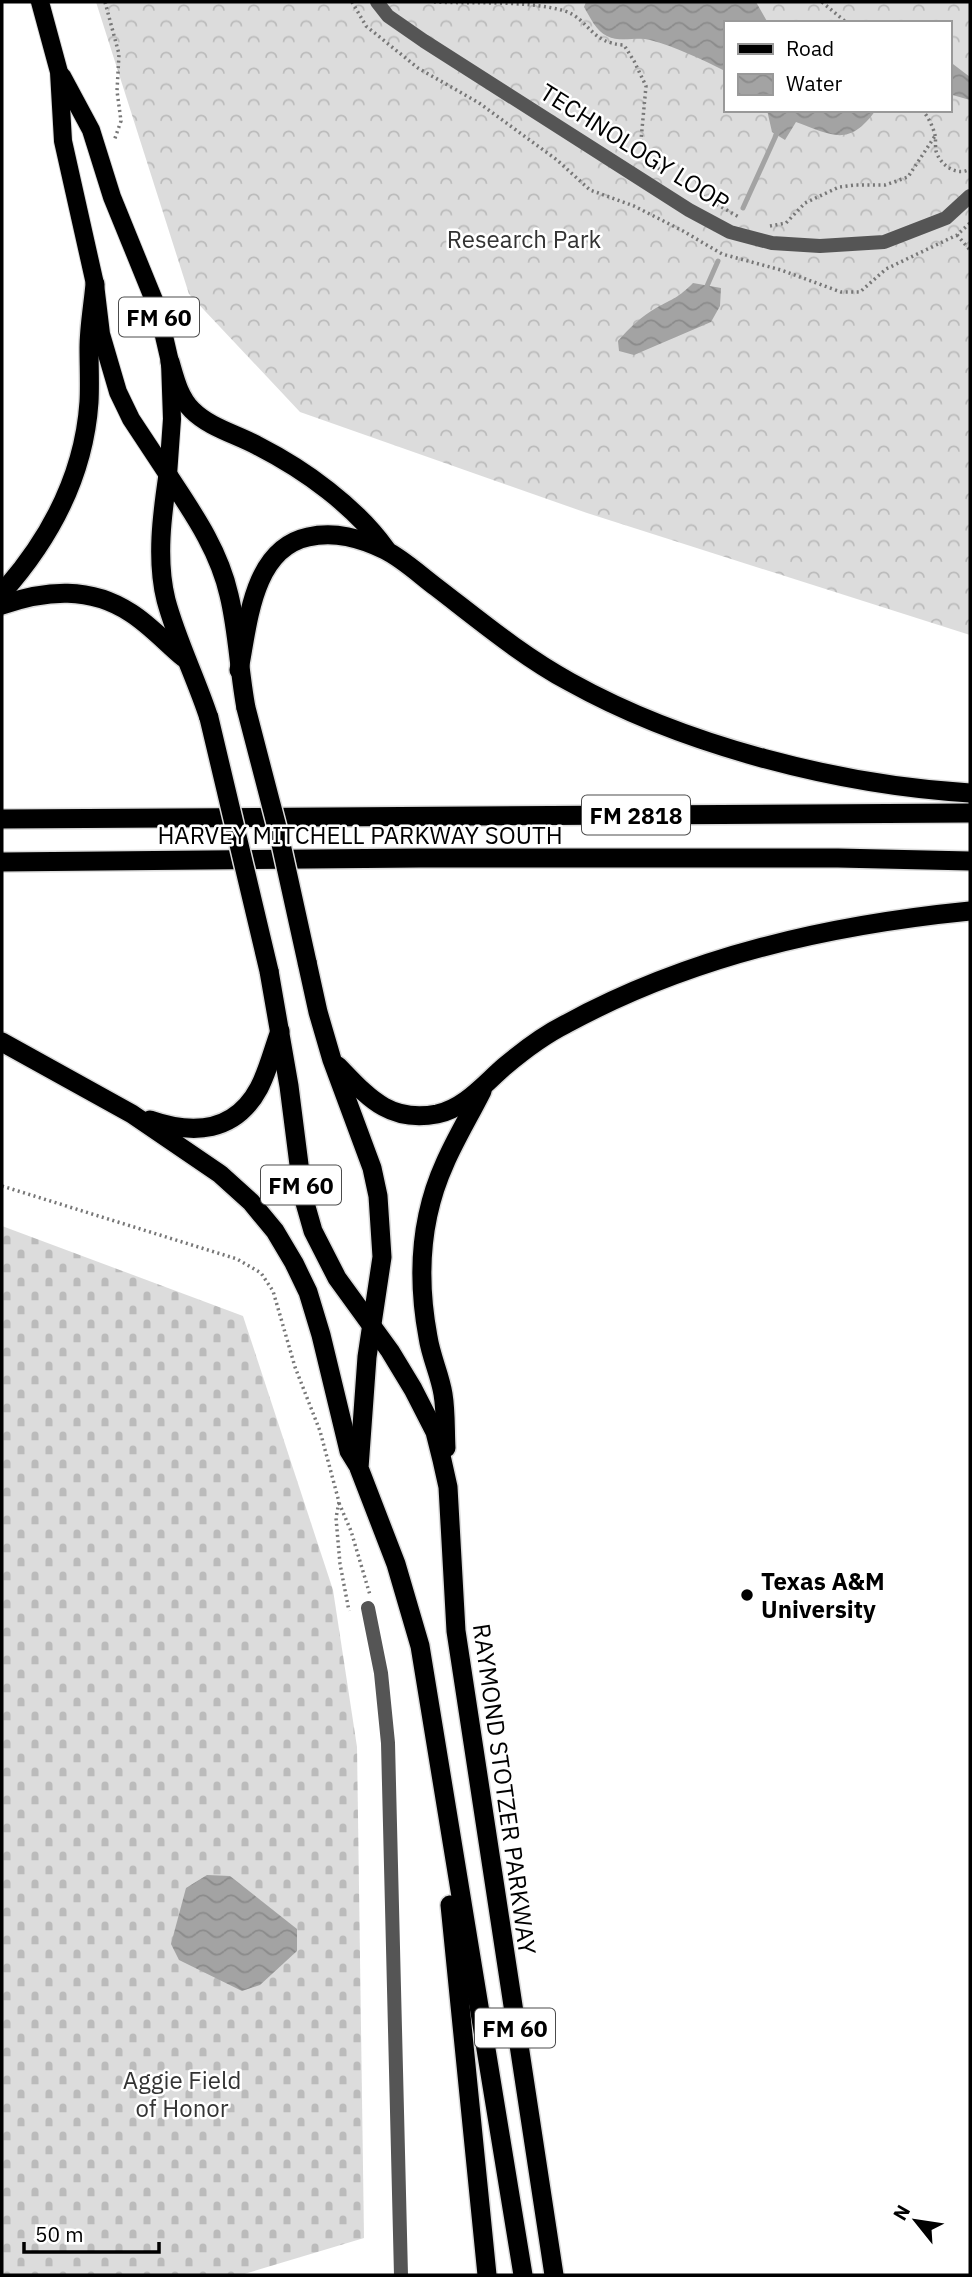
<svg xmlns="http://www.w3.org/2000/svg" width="972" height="2277" font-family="'IBM Plex Sans',sans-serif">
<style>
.forest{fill:url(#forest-crowns);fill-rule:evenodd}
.cemetery{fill:url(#cemetery-stones)}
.water{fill:url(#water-waves)}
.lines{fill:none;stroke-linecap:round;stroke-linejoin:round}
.stream{stroke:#a3a3a3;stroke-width:5}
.primary-casing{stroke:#dbdbdb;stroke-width:20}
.trunk-casing{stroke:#dbdbdb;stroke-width:22}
.path{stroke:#777;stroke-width:3.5;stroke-dasharray:2 3.5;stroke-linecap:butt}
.minor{stroke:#555;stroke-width:14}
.primary{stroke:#000;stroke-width:18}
.trunk{stroke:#000;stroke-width:19}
.trunk-bridge-casing{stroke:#dbdbdb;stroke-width:22;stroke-linecap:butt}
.trunk-bridge{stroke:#000;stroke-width:19}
.poi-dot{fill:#000;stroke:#fff;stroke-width:2.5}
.labels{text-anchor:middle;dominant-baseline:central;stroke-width:5;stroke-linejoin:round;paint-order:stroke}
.shield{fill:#fff;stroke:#4c4c4c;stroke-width:2}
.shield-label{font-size:23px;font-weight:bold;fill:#000}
.street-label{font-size:24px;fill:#000;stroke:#fff}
.park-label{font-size:24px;fill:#333;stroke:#fff}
.poi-label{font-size:24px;font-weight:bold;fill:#000;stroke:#fff;text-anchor:start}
</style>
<defs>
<pattern id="forest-crowns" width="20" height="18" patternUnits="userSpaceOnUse" patternTransform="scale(1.75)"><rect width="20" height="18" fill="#dcdcdc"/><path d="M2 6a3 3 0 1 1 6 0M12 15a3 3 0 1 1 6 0" fill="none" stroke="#bbb"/></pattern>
<pattern id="cemetery-stones" width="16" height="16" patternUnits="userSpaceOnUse" patternTransform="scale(1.75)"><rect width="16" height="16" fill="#dcdcdc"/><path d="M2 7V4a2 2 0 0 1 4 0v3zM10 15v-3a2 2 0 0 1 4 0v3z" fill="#bbb"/></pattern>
<pattern id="water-waves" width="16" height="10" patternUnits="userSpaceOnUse" patternTransform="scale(1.75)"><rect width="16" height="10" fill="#a3a3a3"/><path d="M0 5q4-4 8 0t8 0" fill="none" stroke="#8b8b8b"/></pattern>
</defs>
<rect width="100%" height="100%" fill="#fff"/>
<path class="forest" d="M96 2H970V635L587 513 300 412 189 294ZM725 23H949V110H725Z"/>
<path class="cemetery" d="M2 1226 243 1316 333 1590 357 1747 364 2238 241 2275H2Z"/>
<g class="water">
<path d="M586 2H756L768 23H725V71C701 59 676 47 650 40 637 36 621 43 607 36 596 31 590 17 584 7Z"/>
<path d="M949 61 970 77V100L949 94Z"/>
<path d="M767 110H876C849 147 834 136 796 122L785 140 772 132Z"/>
<path d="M693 283 721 288 720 306 711 322 634 355 619 351 618 341C629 328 642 316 656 308 674 298 678 298 693 283Z"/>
<path d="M207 1875 230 1876 297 1929V1951L260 1985 242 1991 179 1960 171 1944 186 1888Z"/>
</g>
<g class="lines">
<g class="stream">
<path d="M743 208 778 131"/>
<path d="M707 286 718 261"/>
</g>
<defs>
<g id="primary">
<path d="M40 2 59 72 63 141 95 284 101 334 118 392 131 419 168 475"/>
<path d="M62 76 91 130 112 197 158 310 170 362 172 419 168 475"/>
</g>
<g id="trunk">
<path d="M170 362C175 379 179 397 192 410 210 428 236 434 258 446 305 470 355 506 386 549"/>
<path d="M168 475C162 515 156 560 166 600 177 641 196 678 209 718"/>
<path d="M168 475C193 513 219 550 229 595 238 632 239 671 246 708"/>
<path d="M2 593C50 539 84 475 89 402 90 384 89 366 89 348 89 327 93 306 95 284"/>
<path d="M2 605C46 590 90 586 131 613 150 625 167 644 184 658"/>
<path d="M239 670C248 625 252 549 308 537 335 531 360 538 385 550 403 559 420 575 436 587 479 620 522 656 570 682 685 746 839 785 970 793"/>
<path d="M2 819 970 813"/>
<path d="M2 862 420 858H838L970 861"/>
<path d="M307 962 318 1012 332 1060 372 1168 378 1196 382 1257 367 1357 359 1468 396 1564 420 1646 523 2275"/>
<path d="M269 971 289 1086 303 1196 313 1231 337 1278 390 1351 413 1389 435 1432 442 1460 448 1487 456 1631 554 2275"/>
<path d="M2 1042 132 1114 220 1174 251 1202 275 1231 294 1263 308 1292 321 1335 349 1451 357 1464"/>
<path d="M338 1066C368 1097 389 1123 437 1114 465 1108 484 1084 505 1066 524 1050 544 1035 566 1024 691 956 829 925 970 911"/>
<path d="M150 1120C193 1135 235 1133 259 1088 268 1071 273 1050 280 1031"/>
<path d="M446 1448C445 1431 446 1412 443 1394 440 1375 431 1357 428 1337 417 1278 420 1218 445 1163 456 1138 470 1115 482 1091"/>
<path d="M450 1905 487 2275"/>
</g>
</defs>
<use href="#primary" class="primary-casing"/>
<use href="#trunk" class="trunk-casing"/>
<g class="path">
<path d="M105 2 119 54 117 91 121 121 114 141"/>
<path d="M352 2 366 26 418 68 479 103 557 160 590 190 634 206 683 231 722 254 781 270 841 292H860L886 269 957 235 970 223"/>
<path d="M434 2C475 4 527 0 565 11 590 20 590 43 624 45L634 61 646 86 641 140 653 163 666 175"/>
<path d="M822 2 847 23"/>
<path d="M922 110C928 116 933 127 935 135 936 140 935 146 936 151 940 165 957 177 970 169"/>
<path d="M688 188 739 217"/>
<path d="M770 226 786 223 805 203 839 187 856 185H885L908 177 935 136"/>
<path d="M957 235 970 250"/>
<path d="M2 1186 237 1259 261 1273 273 1291 295 1367 320 1431 339 1502 336 1518 340 1564 349 1611"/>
<path d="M339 1503 351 1531 370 1595"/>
</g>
<g class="minor">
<path d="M377 2 388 16 424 41 689 210 730 232 772 243 820 246 884 242 946 218 970 196"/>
<path d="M368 1608 381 1673 388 1743 401 2275"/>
</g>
<use href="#primary" class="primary"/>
<use href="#trunk" class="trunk"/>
<defs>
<g id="trunk-bridge">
<path d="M246 708 279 835 307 962"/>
<path d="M209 718 269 971"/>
</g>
</defs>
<use href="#trunk-bridge" class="trunk-bridge-casing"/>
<use href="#trunk-bridge" class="trunk-bridge"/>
</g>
<circle class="poi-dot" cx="747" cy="1595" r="7"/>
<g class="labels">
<g class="shield">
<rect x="119" y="297.5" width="80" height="39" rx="5"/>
<rect x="582" y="795.5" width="108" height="39" rx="5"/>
<rect x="261" y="1165.5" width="80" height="39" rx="5"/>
<rect x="475" y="2008.5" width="80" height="39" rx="5"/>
</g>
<g class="shield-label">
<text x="159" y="317">FM 60</text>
<text x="636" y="815">FM 2818</text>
<text x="301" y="1185">FM 60</text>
<text x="515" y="2028">FM 60</text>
</g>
<g class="street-label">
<text transform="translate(635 147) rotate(32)">TECHNOLOGY LOOP</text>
<text x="360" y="835">HARVEY MITCHELL PARKWAY SOUTH</text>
<text transform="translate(505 1789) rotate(82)">RAYMOND STOTZER PARKWAY</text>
</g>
<g class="park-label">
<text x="524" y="239">Research Park</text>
<text x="182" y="2080">Aggie Field<tspan x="182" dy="28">of Honor</tspan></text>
</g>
<g class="poi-label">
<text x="761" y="1581">Texas A&amp;M<tspan x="761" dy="28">University</tspan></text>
</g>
</g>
<rect width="972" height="2277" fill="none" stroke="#000000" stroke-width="7"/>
<rect x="724" y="21" width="228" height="91" fill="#ffffff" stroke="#999999" stroke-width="2"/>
<rect x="738" y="44" width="35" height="10" fill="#000000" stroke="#999999" stroke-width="2"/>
<text x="786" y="56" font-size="21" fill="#000000">Road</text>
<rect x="738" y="74" width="35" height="21" fill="url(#water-waves)" stroke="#999999" stroke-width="2"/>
<text x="786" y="91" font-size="21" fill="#000000">Water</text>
<g transform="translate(916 2221) rotate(300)" stroke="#ffffff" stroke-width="5" paint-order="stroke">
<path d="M0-5L12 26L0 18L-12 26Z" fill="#000000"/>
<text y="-10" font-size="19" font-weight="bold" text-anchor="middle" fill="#000000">N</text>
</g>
<path d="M24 2242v10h135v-10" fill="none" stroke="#000000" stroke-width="3.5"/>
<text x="35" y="2242" font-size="21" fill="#000000" stroke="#ffffff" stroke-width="5" paint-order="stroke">50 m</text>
</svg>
